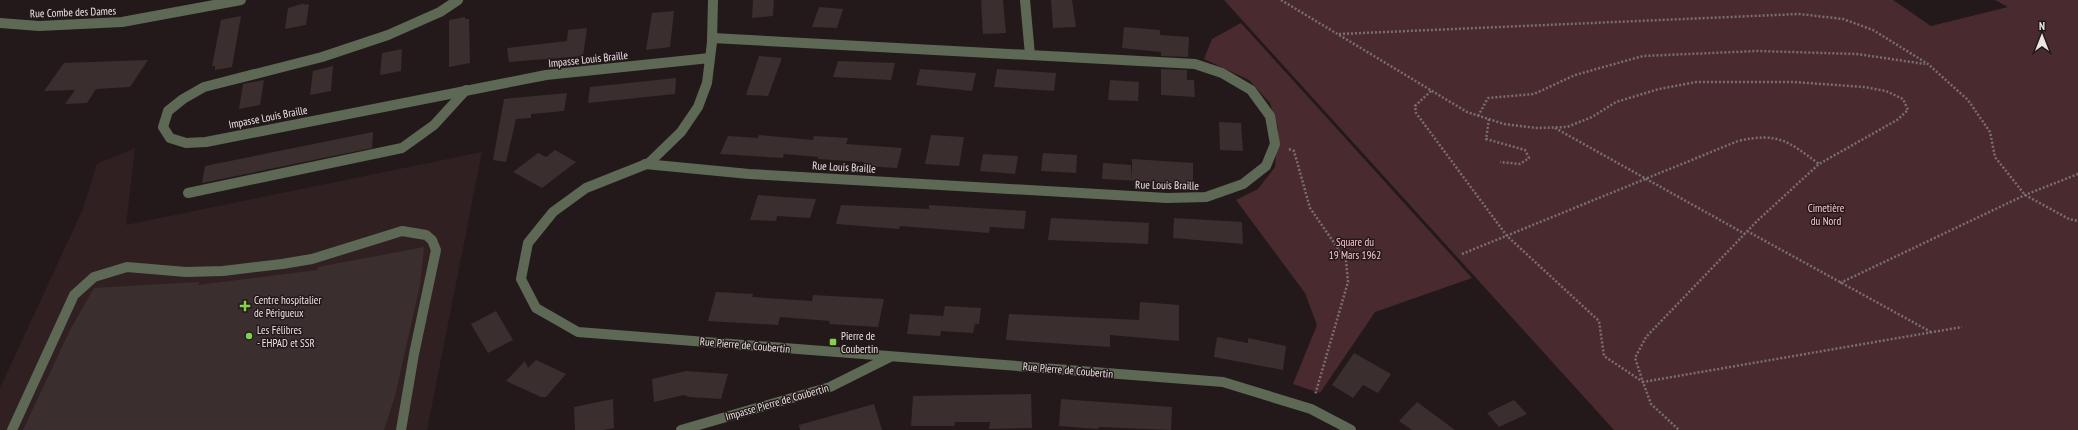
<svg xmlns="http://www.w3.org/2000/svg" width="2078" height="430" font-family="'PT Sans Narrow',sans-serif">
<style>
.built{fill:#312022}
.green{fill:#492a2f}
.building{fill:#3a2e2f}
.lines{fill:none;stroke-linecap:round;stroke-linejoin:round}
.path{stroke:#796f70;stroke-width:2.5;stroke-dasharray:2 2;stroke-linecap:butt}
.service{stroke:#5d6955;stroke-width:10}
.minor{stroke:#5d6955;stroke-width:10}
.poi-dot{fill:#85cf4c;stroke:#24191a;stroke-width:1.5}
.labels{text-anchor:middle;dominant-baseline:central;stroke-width:3;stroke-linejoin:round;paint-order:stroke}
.street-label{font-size:11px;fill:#ece3e4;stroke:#24191a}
.park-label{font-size:11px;fill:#ffc7cd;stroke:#24191a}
.poi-label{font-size:11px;fill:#ece3e4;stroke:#24191a;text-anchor:start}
</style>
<rect width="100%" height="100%" fill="#24191a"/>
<path class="built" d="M135 148 126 225 482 152 427 430H0V388L83 209 97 164Z"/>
<g class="green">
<path d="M1224 0H1893L1931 26 2008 7 1995 0H2078V430H1614Z"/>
<path d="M1241 23 1472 278 1375 312 1320 393 1293 384 1317 325 1305 293 1236 200 1258 189 1275 167 1278 128 1270 103 1249 80 1204 59 1212 39Z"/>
</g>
<g class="building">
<path d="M753 0H774L773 16 752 18Z"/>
<path d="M981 0H1003L1006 33 983 34Z"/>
<path d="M1051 0H1072L1076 27 1053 28Z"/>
<path d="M305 3 304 5 309 4 306 25 285 29 288 8Z"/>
<path d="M819 7 843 9 837 28 812 27Z"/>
<path d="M674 11 670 47 646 50 652 13Z"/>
<path d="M241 16 232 67 215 70V66H212L221 20Z"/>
<path d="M465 17V19H469L470 63 449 67V20Z"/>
<path d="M1124 27 1160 30V35L1189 37 1188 57 1161 56V52L1122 48Z"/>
<path d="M587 28 583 56 509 62 507 48 567 41 568 30Z"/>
<path d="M402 49 401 71 380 75 382 53Z"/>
<path d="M759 56 782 58 768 96 746 95Z"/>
<path d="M148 60 130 87 96 89 87 103 65 104 75 90 44 91 64 63Z"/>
<path d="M838 61 866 62 895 63 891 80 833 77Z"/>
<path d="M333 66 331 91 310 95 313 71Z"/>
<path d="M920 69 976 73 972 91 916 85Z"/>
<path d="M997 69 1056 73 1054 91 994 87Z"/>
<path d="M1161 69 1187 70V80H1194L1195 97 1161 95Z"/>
<path d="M676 78 675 94 588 103 590 87Z"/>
<path d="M264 80 260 105 239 109 243 84Z"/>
<path d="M1110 80 1139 82 1138 101 1108 100Z"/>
<path d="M567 93 564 111 531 114V118L516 119 506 162 493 160 504 99Z"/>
<path d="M1219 122 1241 123 1243 151 1220 150Z"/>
<path d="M373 132 372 148 202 183 205 166Z"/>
<path d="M759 135 813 140 814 136 848 138 846 144 902 148 897 168 863 166 864 162 818 159V157L784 154 783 158 720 154 728 136 758 138Z"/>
<path d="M931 135 964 137 959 166 925 164Z"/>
<path d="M555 150 576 162 542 188 513 172 538 153 546 157Z"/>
<path d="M1043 153 1077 155 1076 173 1041 171Z"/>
<path d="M983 154 1018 156 1015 174 980 171Z"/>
<path d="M1132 159 1193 163V184L1102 179 1103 163 1131 165 1132 180Z"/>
<path d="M758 195 783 197 816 199 810 218 777 216 776 221 750 220Z"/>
<path d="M841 205 929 209V205L1026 211 1024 229 990 227 989 233 900 226 899 229 836 224Z"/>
<path d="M1051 218 1149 223 1148 244 1048 240Z"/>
<path d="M1174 218 1242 222 1243 244 1173 238Z"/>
<path d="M424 247 420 285 395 396 384 430H23L70 330 94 288 199 282 198 285 317 270 318 267Z"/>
<path d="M716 292 753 294 752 297 812 301 813 295 884 299 878 327 829 324 830 321 780 317 778 325 708 321Z"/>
<path d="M1140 302 1179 305V341L1110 335V347L1006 340 1009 314 1139 320Z"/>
<path d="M945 306 981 308 979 324H975L973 333 941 331 940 336 907 334 910 314 943 316 941 328Z"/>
<path d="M496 311 513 340 488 353 471 324Z"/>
<path d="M1217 337 1248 343V338L1286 346 1283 370 1214 357Z"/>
<path d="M1354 353 1391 374 1378 393 1363 385 1353 398 1332 385Z"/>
<path d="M536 360 566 374 546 397H541L506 381 525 361 528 368Z"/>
<path d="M686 371 728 374 721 399 689 397 684 395 654 402 652 379Z"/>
<path d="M1031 394 1032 428 989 429 990 422H955L954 426H911L913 396Z"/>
<path d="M613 399 614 428 603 430H575L574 407Z"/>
<path d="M1061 399 1172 407 1171 430 1099 427 1098 429 1059 426Z"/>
<path d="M1514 400 1527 414 1499 427 1487 413Z"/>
<path d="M1417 402 1455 430H1412L1399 421Z"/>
<path d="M874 404 882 430H800L799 425Z"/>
</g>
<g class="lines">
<g class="path">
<path d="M1281 0 1467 112 1504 124 1537 128 1567 127 1592 117 1616 102 1659 89 1696 82H1794L1864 87 1886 91 1903 99 1908 110 1897 120 1819 164 1757 221 1646 337 1635 358 1643 382 1962 327"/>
<path d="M1339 34 1799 14 1843 19 1873 30 1928 64 1968 100 1990 132 1995 157 2025 195 2069 219 2078 221"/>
<path d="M1431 91 1415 106 1416 113 1507 236 1599 321 1604 356 1643 382 1651 404 1679 430"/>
<path d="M1478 116 1488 98 1534 94 1575 75 1643 56 1757 51 1857 54 1925 64"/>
<path d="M1489 119 1486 139 1525 150 1529 158 1520 164 1500 162"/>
<path d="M1555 128 1745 234"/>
<path d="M1289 149 1294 151 1310 208 1346 260 1348 282 1315 395"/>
<path d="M1747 231 1931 332"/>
<path d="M1462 254 1738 141C1778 132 1788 141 1819 164"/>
<path d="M1840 283 2025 195 2078 174"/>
</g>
<g class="service">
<path d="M188 193 402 148 434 125 466 90"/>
<path d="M12 430 74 295 94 277 127 267 186 272 223 271 282 264 312 259 402 231 426 235 432 240 436 250 414 354 401 430"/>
</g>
<g class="minor">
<path d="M458 0 440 12 388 35 322 57 204 87 183 99 168 111 163 127 170 138 186 143 206 142 546 75 710 58"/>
<path d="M713 0 712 42 707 83 698 107 681 132 649 163 586 188 553 212 528 243 521 279 536 308 578 332 1223 382 1311 409 1351 430"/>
<path d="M1025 0 1030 55"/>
<path d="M0 23 39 26 122 22 241 0"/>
<path d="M645 164 749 174 1167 198 1206 197 1243 184 1266 166 1275 144 1270 116 1251 90 1222 73 1195 64 712 38"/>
<path d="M681 430 830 387 890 357"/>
</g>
</g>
<g class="poi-dot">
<path d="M243 300h4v4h4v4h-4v4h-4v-4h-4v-4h4z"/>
<circle cx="249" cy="336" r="4"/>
<rect x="829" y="338" width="8" height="8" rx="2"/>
</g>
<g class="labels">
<g class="street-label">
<text transform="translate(73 12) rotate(-2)">Rue Combe des Dames</text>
<text transform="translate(588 59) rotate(-6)">Impasse Louis Braille</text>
<text transform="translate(268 117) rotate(-11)">Impasse Louis Braille</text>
<text transform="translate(844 167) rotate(3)">Rue Louis Braille</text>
<text transform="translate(1167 185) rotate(1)">Rue Louis Braille</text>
<text transform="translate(745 345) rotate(5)">Rue Pierre de Coubertin</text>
<text transform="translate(1068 370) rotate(5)">Rue Pierre de Coubertin</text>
<text transform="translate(777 402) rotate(-16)">Impasse Pierre de Coubertin</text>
</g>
<g class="park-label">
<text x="1826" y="208">Cimetière<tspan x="1826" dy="13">du Nord</tspan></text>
<text x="1355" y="242">Square du<tspan x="1355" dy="13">19 Mars 1962</tspan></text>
</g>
<g class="poi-label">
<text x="254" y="300">Centre hospitalier<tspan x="254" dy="13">de Périgueux</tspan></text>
<text x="257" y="330">Les Félibres<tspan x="257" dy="13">- EHPAD et SSR</tspan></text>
<text x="841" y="336">Pierre de<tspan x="841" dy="13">Coubertin</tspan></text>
</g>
</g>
<g transform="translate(2042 36)" stroke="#24191a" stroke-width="3" paint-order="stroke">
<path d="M0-3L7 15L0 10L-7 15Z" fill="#ece3e4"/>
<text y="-6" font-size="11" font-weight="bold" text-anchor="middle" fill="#ece3e4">N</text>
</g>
</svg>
